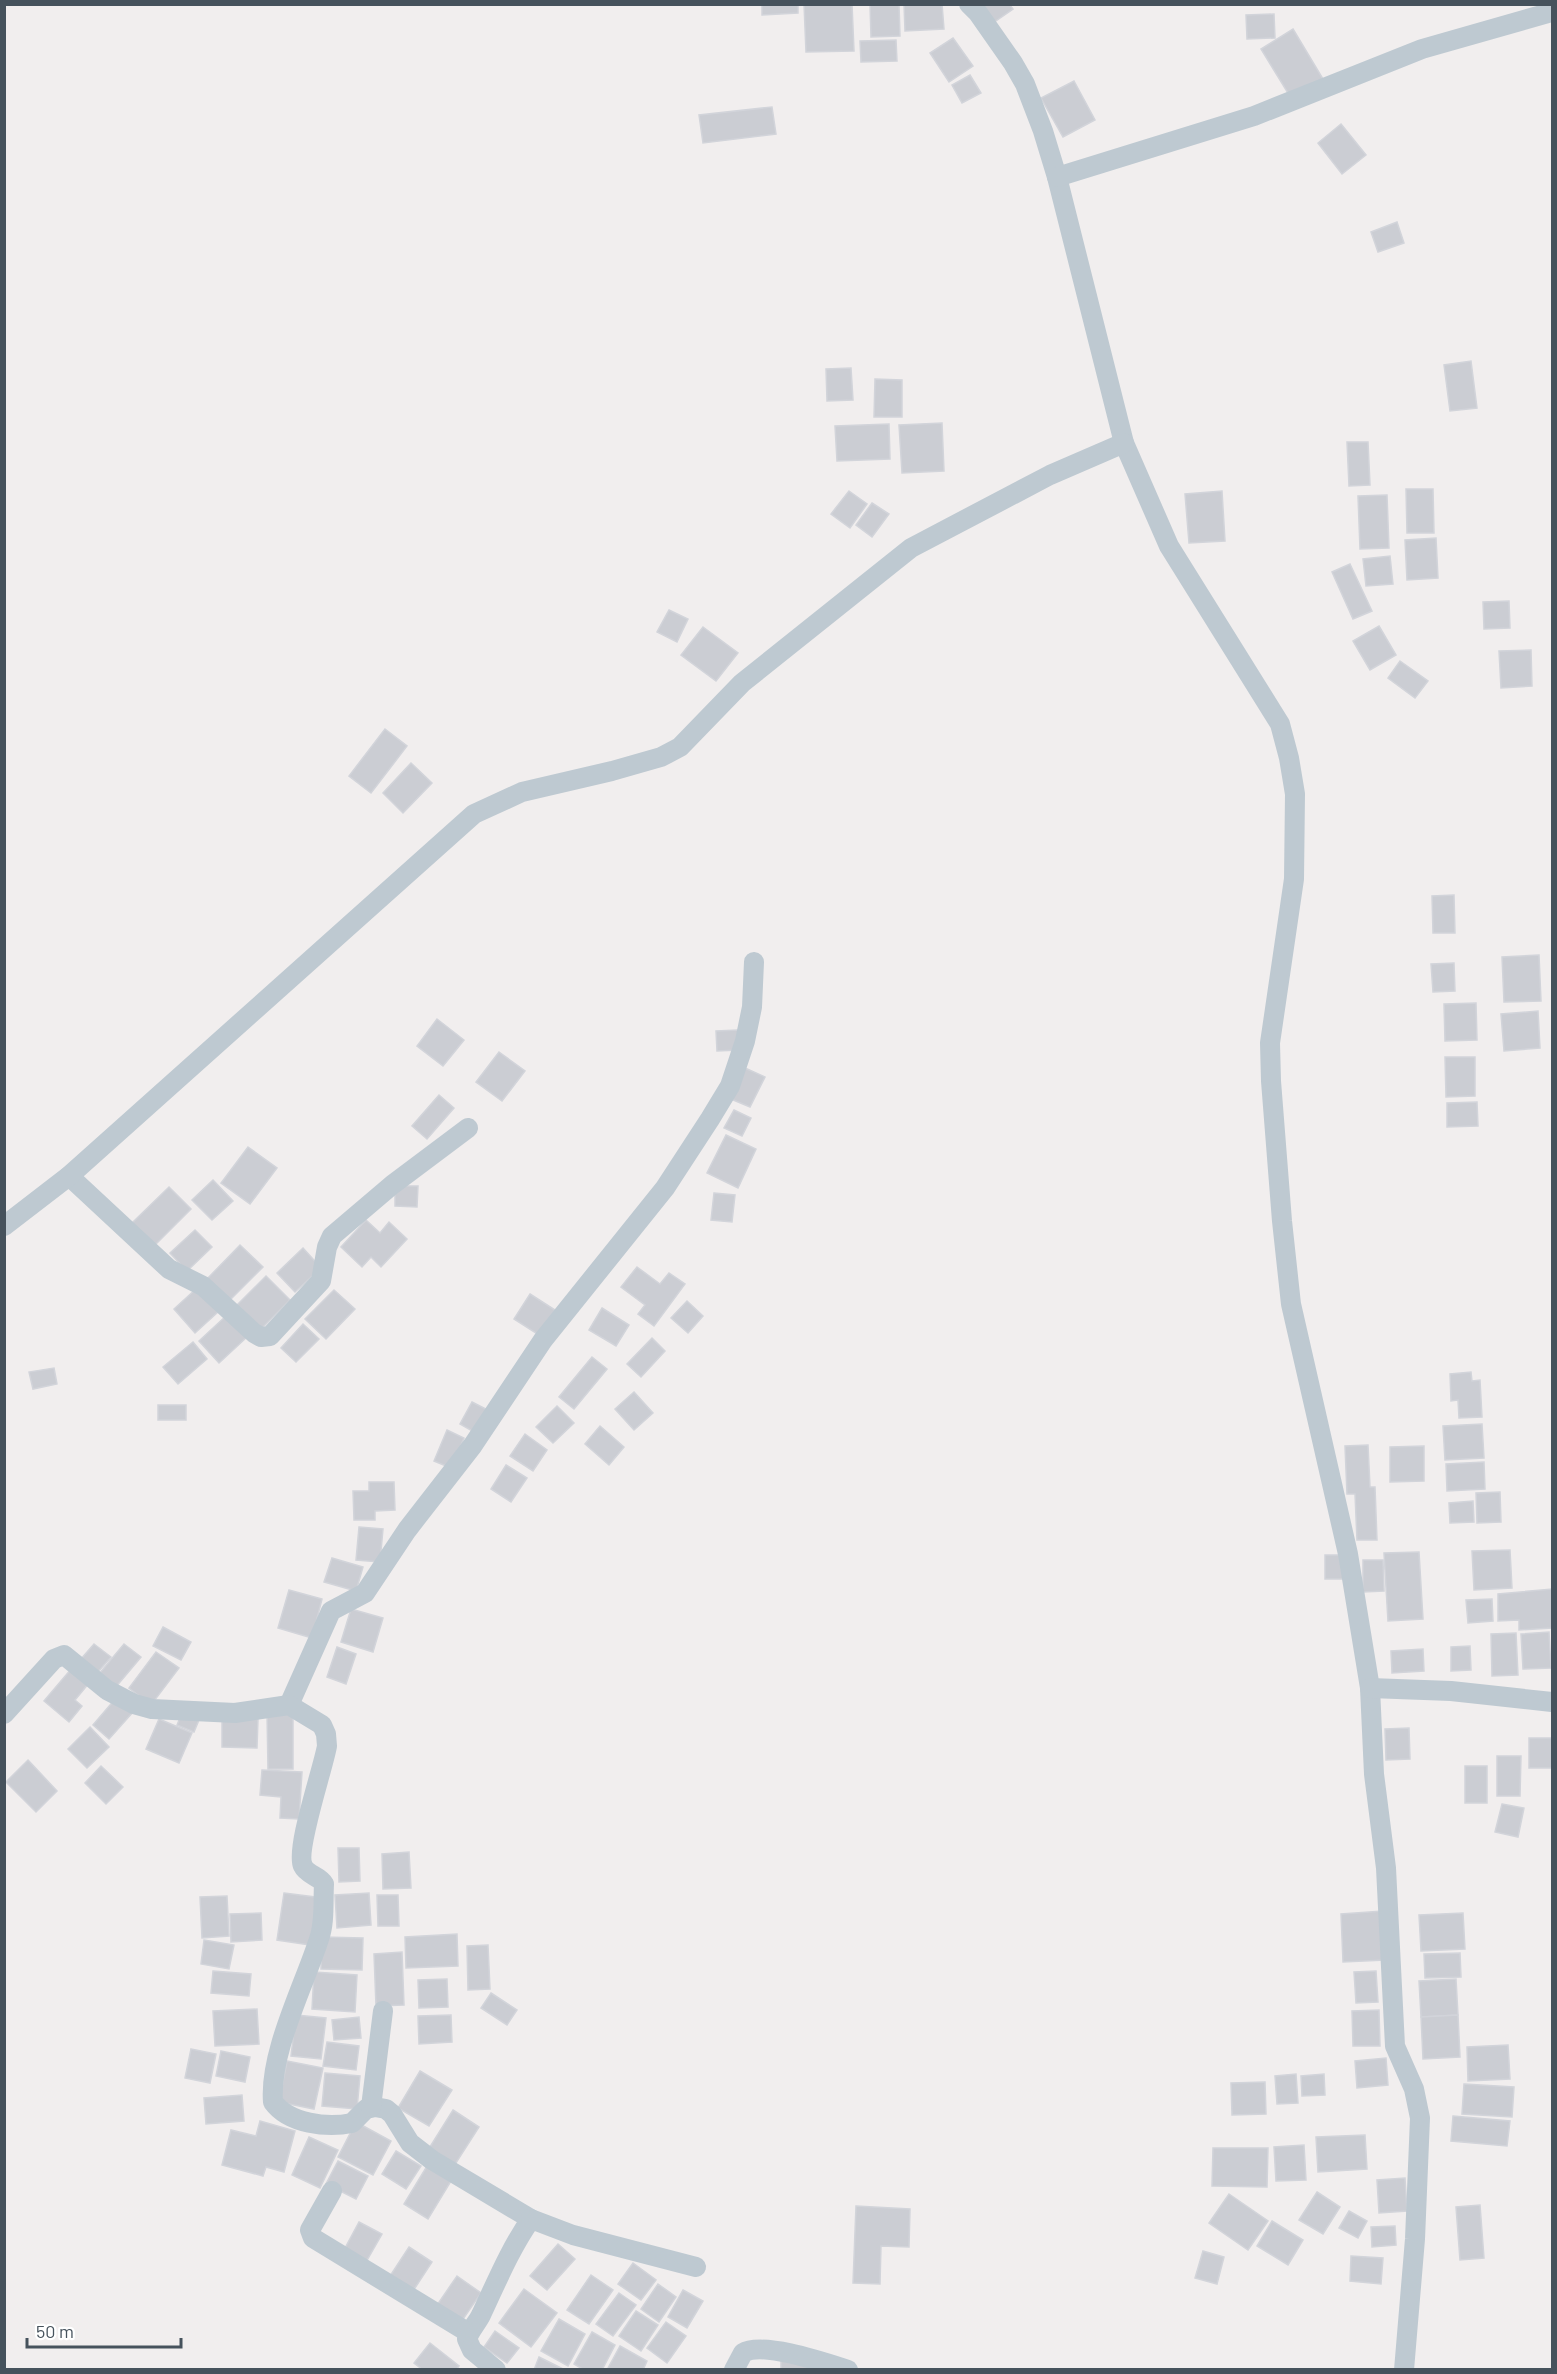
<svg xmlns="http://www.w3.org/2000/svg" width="1557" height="2374" font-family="Barlow,sans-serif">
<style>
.building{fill:#cbcdd3;stroke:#d2d4da;stroke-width:1.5}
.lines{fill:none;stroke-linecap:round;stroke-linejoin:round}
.minor{stroke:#bec9d1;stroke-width:20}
</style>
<rect width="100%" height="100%" fill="#f1eeee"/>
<g class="building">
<path d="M762 4H798V13L762 15Z"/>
<path d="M804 4H852L854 51 806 52Z"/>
<path d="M870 4H899L900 36 871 37Z"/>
<path d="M904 4H942L944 29 905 31Z"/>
<path d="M1009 4 1013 9 990 25 976 5Z"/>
<path d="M1274 14 1275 38 1247 39 1246 15Z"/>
<path d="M1293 29 1323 79 1291 98 1261 49Z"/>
<path d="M953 38 973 66 949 82 930 53Z"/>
<path d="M896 40 897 61 861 62 860 41Z"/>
<path d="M970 75 981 93 962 103 952 85Z"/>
<path d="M1074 81 1095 120 1063 137 1041 98Z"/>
<path d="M772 107 776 134 703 143 699 115Z"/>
<path d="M1341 124 1366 155 1342 174 1318 143Z"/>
<path d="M1397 222 1404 243 1378 252 1371 232Z"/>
<path d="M1471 361 1477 408 1450 411 1444 365Z"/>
<path d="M851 368 853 400 827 401 826 369Z"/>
<path d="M875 379 902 380V417H874Z"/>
<path d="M942 423 944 471 902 473 899 425Z"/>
<path d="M889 424 890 459 837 461 835 426Z"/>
<path d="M1347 442H1368L1370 485 1349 486Z"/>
<path d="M1406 489H1433L1434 533H1407Z"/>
<path d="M849 491 867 504 850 528 831 514Z"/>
<path d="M1222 491 1225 541 1189 543 1185 494Z"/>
<path d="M1387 495 1389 548 1360 549 1358 496Z"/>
<path d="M872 503 889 514 872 537 856 525Z"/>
<path d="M1436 538 1438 578 1407 580 1405 540Z"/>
<path d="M1390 556 1393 584 1366 586 1363 559Z"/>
<path d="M1350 564 1372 611 1353 619 1332 572Z"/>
<path d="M1509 601 1510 628 1484 629 1483 602Z"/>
<path d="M669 610 688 619 677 642 657 632Z"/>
<path d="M1379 626 1396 655 1370 670 1353 641Z"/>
<path d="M703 627 738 653 716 681 681 655Z"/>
<path d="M1531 650 1532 686 1501 688 1499 651Z"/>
<path d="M1400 661 1428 681 1415 698 1388 678Z"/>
<path d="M385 729 407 746 371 793 349 776Z"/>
<path d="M411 763 432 783 403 813 383 793Z"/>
<path d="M1454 895 1455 933H1433L1432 896Z"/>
<path d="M1539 955 1541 1001 1504 1002 1502 957Z"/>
<path d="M1454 963 1455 991 1433 992 1431 964Z"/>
<path d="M1476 1003 1477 1040 1445 1041 1444 1004Z"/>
<path d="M1538 1011 1540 1048 1504 1051 1501 1014Z"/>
<path d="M437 1019 464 1040 443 1066 417 1046Z"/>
<path d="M738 1030 739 1050 717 1051 716 1031Z"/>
<path d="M499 1052 525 1071 502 1101 476 1082Z"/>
<path d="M1445 1057H1475V1096L1446 1097Z"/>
<path d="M745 1068 765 1077 750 1107 731 1099Z"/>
<path d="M439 1095 454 1108 427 1139 412 1126Z"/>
<path d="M1477 1102 1478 1126 1447 1127V1103Z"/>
<path d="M734 1110 751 1118 742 1136 724 1128Z"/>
<path d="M726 1135 756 1149 738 1188 707 1173Z"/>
<path d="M248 1147 277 1168 250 1204 221 1183Z"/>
<path d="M213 1180 233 1201 212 1220 192 1200Z"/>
<path d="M395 1186H418L417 1207 395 1206Z"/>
<path d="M169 1187 191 1209 155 1245 132 1223Z"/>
<path d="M714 1193 735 1195 732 1222 711 1220Z"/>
<path d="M366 1220 380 1233 389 1222 407 1239 381 1267 371 1257 362 1267 341 1247Z"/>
<path d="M195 1230 212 1247 187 1271 170 1253Z"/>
<path d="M240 1245 263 1267 229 1301 207 1279Z"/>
<path d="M303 1248 321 1268 295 1292 277 1273Z"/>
<path d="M637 1267 660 1284 669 1273 685 1284 654 1326 638 1314 645 1305 621 1287Z"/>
<path d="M266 1276 290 1300 257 1333 233 1309Z"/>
<path d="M197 1288 218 1312 195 1333 174 1309Z"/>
<path d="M334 1290 355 1309 326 1339 305 1319Z"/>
<path d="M530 1294 555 1310 539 1335 514 1319Z"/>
<path d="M687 1301 703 1316 688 1333 671 1318Z"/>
<path d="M602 1308 629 1325 616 1346 589 1330Z"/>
<path d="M227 1315 247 1337 219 1363 199 1341Z"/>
<path d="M303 1324 319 1339 296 1362 281 1348Z"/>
<path d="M652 1338 665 1351 641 1377 627 1364Z"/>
<path d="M193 1342 207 1359 178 1384 163 1367Z"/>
<path d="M592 1357 607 1369 574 1409 559 1397Z"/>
<path d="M54 1368 57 1384 33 1389 29 1372Z"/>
<path d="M1471 1372 1472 1381 1480 1380 1482 1417 1459 1418 1458 1400 1451 1401 1450 1374Z"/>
<path d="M634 1392 653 1413 634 1430 615 1409Z"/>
<path d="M472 1402 486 1409 474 1432 460 1424Z"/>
<rect x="158" y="1405" width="28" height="15"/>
<path d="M557 1406 574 1423 553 1443 536 1427Z"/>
<path d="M1482 1424 1484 1458 1445 1460 1443 1426Z"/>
<path d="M600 1426 624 1447 609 1465 585 1444Z"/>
<path d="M447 1430 464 1438 451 1468 434 1461Z"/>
<path d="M525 1434 547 1450 533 1471 510 1456Z"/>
<path d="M1368 1445 1370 1487H1375L1377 1540H1357L1355 1494H1347L1345 1446Z"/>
<path d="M1424 1446V1481L1390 1482V1447Z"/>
<path d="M1484 1462 1485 1489 1447 1491 1446 1464Z"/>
<path d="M506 1465 527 1478 511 1502 491 1489Z"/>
<path d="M369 1482H394L395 1510 375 1511V1520H354L353 1491H369Z"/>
<path d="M1500 1492 1501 1522 1477 1523 1476 1493Z"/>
<path d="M1473 1501 1474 1522 1450 1523 1449 1503Z"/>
<path d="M359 1527 383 1529 380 1562 356 1560Z"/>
<path d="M1510 1550 1512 1588 1474 1590 1472 1551Z"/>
<path d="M1419 1552 1423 1619 1388 1621 1384 1553Z"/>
<rect x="1325" y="1555" width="19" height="24"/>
<path d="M332 1558 363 1567 356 1591 324 1582Z"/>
<path d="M1363 1560H1383L1384 1591 1363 1592Z"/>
<path d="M1552 1589V1628L1519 1630V1620L1498 1621V1594Z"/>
<path d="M289 1590 322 1599 312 1638 278 1628Z"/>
<path d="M1492 1599 1493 1621 1468 1623 1466 1600Z"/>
<path d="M351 1609 383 1618 373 1652 341 1642Z"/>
<path d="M163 1627 191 1642 181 1660 153 1646Z"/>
<path d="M1549 1632 1551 1668 1523 1669 1521 1634Z"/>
<path d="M1516 1633 1518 1675 1492 1676 1491 1634Z"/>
<path d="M94 1644 111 1657 97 1673 81 1659Z"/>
<path d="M124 1644 141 1657 115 1688 99 1674Z"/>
<path d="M1470 1646 1471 1670 1451 1671V1647Z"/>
<path d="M337 1647 356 1654 346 1684 327 1677Z"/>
<path d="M1423 1649 1424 1671 1392 1673 1391 1651Z"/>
<path d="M156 1652 179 1668 151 1705 129 1688Z"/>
<path d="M72 1668 89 1683 75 1700 82 1706 69 1722 44 1701Z"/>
<path d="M116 1698 133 1712 109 1739 93 1725Z"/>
<path d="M267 1712H293V1769H268Z"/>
<path d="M182 1713 199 1720 194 1732 177 1725Z"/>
<path d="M222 1718 258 1719 257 1748 222 1747Z"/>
<path d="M159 1719 192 1733 179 1763 146 1749Z"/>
<path d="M90 1727 109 1747 87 1768 68 1749Z"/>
<path d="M1409 1728 1410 1759 1386 1760 1385 1729Z"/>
<rect x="1529" y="1738" width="23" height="30"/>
<path d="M1497 1756H1521L1520 1796H1497Z"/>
<path d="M28 1760 57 1791 36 1812 6 1782Z"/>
<path d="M101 1766 123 1787 106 1804 85 1783Z"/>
<rect x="1465" y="1766" width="22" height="37"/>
<path d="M262 1770 302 1772 299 1819 280 1818 281 1797 260 1795Z"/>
<path d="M1502 1804 1524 1808 1518 1837 1495 1832Z"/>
<path d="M338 1848H359L360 1881 339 1882Z"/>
<path d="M409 1852 411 1888 383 1889 382 1854Z"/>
<path d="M284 1893 323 1898 316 1946 277 1940Z"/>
<path d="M369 1893 371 1925 337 1928 335 1895Z"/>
<path d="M377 1895H398L399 1926H378Z"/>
<path d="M227 1896 229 1936 202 1938 200 1897Z"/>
<path d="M1383 1911 1385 1960 1343 1962 1341 1914Z"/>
<path d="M261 1913 262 1940 231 1942 230 1914Z"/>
<path d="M1463 1913 1465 1949 1421 1951 1419 1915Z"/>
<path d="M457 1934 458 1966 406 1968 405 1937Z"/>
<path d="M322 1937 363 1938 362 1970 321 1969Z"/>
<path d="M204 1940 234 1945 229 1969 201 1964Z"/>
<path d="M488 1945 490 1989 468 1990 467 1946Z"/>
<path d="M402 1952 404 2005 376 2006 374 1954Z"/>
<path d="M1460 1953 1461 1977 1425 1978 1424 1954Z"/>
<path d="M213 1971 251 1974 249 1996 211 1993Z"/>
<path d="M1376 1971 1378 2002 1356 2003 1354 1972Z"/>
<path d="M314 1972 357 1975 355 2012 312 2009Z"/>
<path d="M447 1979 448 2007 419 2008 418 1980Z"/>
<path d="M1456 1979 1458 2015 1421 2017 1419 1981Z"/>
<path d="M491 1993 517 2010 507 2025 481 2008Z"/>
<path d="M257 2009 259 2044 215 2046 213 2011Z"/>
<path d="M1379 2010 1380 2046H1353L1352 2011Z"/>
<path d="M296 2015 326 2018 321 2059 291 2056Z"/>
<path d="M451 2015 452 2042 419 2044 418 2016Z"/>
<path d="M1458 2015 1460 2057 1423 2059 1421 2017Z"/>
<path d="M359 2017 361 2038 334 2040 332 2020Z"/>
<path d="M327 2042 359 2046 356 2070 323 2066Z"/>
<path d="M1508 2045 1510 2079 1468 2081 1467 2047Z"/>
<path d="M191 2049 216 2054 210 2083 185 2078Z"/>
<path d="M221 2051 250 2057 245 2082 216 2076Z"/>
<path d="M1386 2058 1388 2085 1357 2088 1355 2061Z"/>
<path d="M287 2061 323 2068 314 2109 279 2102Z"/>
<path d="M420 2071 452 2090 429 2126 398 2108Z"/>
<path d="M325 2073 360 2076 357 2109 322 2106Z"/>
<path d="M1296 2074 1298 2103 1277 2104 1275 2076Z"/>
<path d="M1324 2074 1325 2095 1302 2096 1301 2076Z"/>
<path d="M1265 2082 1266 2114 1232 2115 1231 2083Z"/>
<path d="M1464 2084 1514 2087 1512 2117 1462 2114Z"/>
<path d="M242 2095 244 2121 206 2124 204 2098Z"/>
<path d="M453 2110 479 2127 454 2166 428 2150Z"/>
<path d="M1453 2116 1510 2121 1507 2146 1451 2141Z"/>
<path d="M260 2121 295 2131 284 2172 266 2167 263 2176 222 2165 231 2130 256 2136Z"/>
<path d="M356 2122 391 2141 373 2175 338 2157Z"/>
<path d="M1365 2135 1367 2169 1318 2172 1316 2137Z"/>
<path d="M309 2137 338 2150 320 2188 292 2175Z"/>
<path d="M1304 2145 1306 2180 1276 2181 1274 2147Z"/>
<path d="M1213 2148H1268L1267 2187 1212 2186Z"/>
<path d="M396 2151 421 2166 406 2189 382 2174Z"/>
<path d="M338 2161 368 2176 356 2199 326 2184Z"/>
<path d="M427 2166 451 2181 428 2219 404 2204Z"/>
<path d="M1405 2178 1407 2211 1379 2213 1377 2180Z"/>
<path d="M1317 2192 1340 2207 1323 2234 1299 2220Z"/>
<path d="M1229 2194 1268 2221 1248 2250 1209 2223Z"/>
<path d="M1480 2205 1484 2258 1460 2260 1456 2207Z"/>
<path d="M856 2206 910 2209 909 2247 881 2246 880 2284 853 2283Z"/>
<path d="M1349 2211 1367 2221 1358 2238 1339 2228Z"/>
<path d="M1272 2221 1303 2240 1288 2265 1257 2246Z"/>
<path d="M359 2222 382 2234 366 2262 344 2250Z"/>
<path d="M1395 2226 1396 2245 1372 2247 1371 2227Z"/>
<path d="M558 2244 575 2259 547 2290 530 2276Z"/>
<path d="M409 2247 432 2262 413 2291 390 2276Z"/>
<path d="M1203 2251 1224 2257 1217 2284 1195 2278Z"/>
<path d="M1351 2256 1383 2258 1381 2284 1350 2281Z"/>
<path d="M633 2263 656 2280 641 2300 618 2284Z"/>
<path d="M591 2275 613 2290 589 2324 567 2310Z"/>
<path d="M457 2276 481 2293 459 2325 435 2308Z"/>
<path d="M658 2284 676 2297 659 2322 641 2309Z"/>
<path d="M524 2289 557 2313 531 2347 499 2323Z"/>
<path d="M683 2290 703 2301 687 2328 668 2317Z"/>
<path d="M619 2293 636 2305 613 2336 596 2324Z"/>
<path d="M636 2311 658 2325 641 2351 619 2336Z"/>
<path d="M559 2319 585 2334 568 2366 541 2351Z"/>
<path d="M666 2322 686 2336 667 2363 647 2348Z"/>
<path d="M495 2331 519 2348 507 2363 484 2347Z"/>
<path d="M592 2332 615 2345 602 2370H584L574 2364Z"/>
<path d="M430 2343 459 2366 456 2370H423L414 2363Z"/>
<path d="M620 2346 647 2361 643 2370H607Z"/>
<path d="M539 2357 565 2370H534Z"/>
<path d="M812 2360 813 2370H781V2361Z"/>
</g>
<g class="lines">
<g class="minor">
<path d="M969 4 978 13 1013 63 1025 84 1043 131 1057 177 1124 443 1169 546 1280 724 1289 758 1295 794 1294 879 1270 1043 1271 1081 1282 1221 1291 1304 1348 1554 1370 1688 1374 1774 1386 1868 1395 2046 1414 2089 1420 2118 1415 2239 1404 2370"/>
<path d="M1057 177 1254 116 1422 49 1552 12"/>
<path d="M69 1176 169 1269 203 1286 254 1333 261 1337 270 1336 321 1281 327 1247 332 1236 392 1185 468 1128"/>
<path d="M4 1226 69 1176 474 814 522 792 612 771 661 757 680 747 742 683 911 548 1050 475 1124 443"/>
<path d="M1370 1688 1451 1691 1552 1702"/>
<path d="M289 1705 331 1611 365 1593 407 1530 473 1445 543 1340 665 1188 710 1119 730 1086 745 1041 752 1007 754 962"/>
<path d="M4 1714 54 1659 64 1655 107 1690 134 1704 152 1709 235 1713 289 1705 322 1725 326 1734 327 1746C323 1769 295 1850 303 1866 307 1875 320 1876 324 1884 323 1902 325 1923 319 1939 304 1986 269 2053 273 2102 289 2124 327 2128 352 2123L366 2109 375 2107 386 2109 392 2114 410 2143 432 2160 531 2219C510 2249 497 2281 481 2315 477 2323 470 2330 467 2339L472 2350 496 2370"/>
<path d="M371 2107 383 2011"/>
<path d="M332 2191 310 2230 313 2238 469 2333"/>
<path d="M531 2219 573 2235 696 2267"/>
<path d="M734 2370 743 2353C762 2341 826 2363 848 2370"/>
</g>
</g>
<rect width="1557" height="2374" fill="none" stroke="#46525c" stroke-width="12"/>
<path d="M27 2338v9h154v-9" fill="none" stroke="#46525c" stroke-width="3"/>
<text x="36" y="2338" font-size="18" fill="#46525c" stroke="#ffffff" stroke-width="4.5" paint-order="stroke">50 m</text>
</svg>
